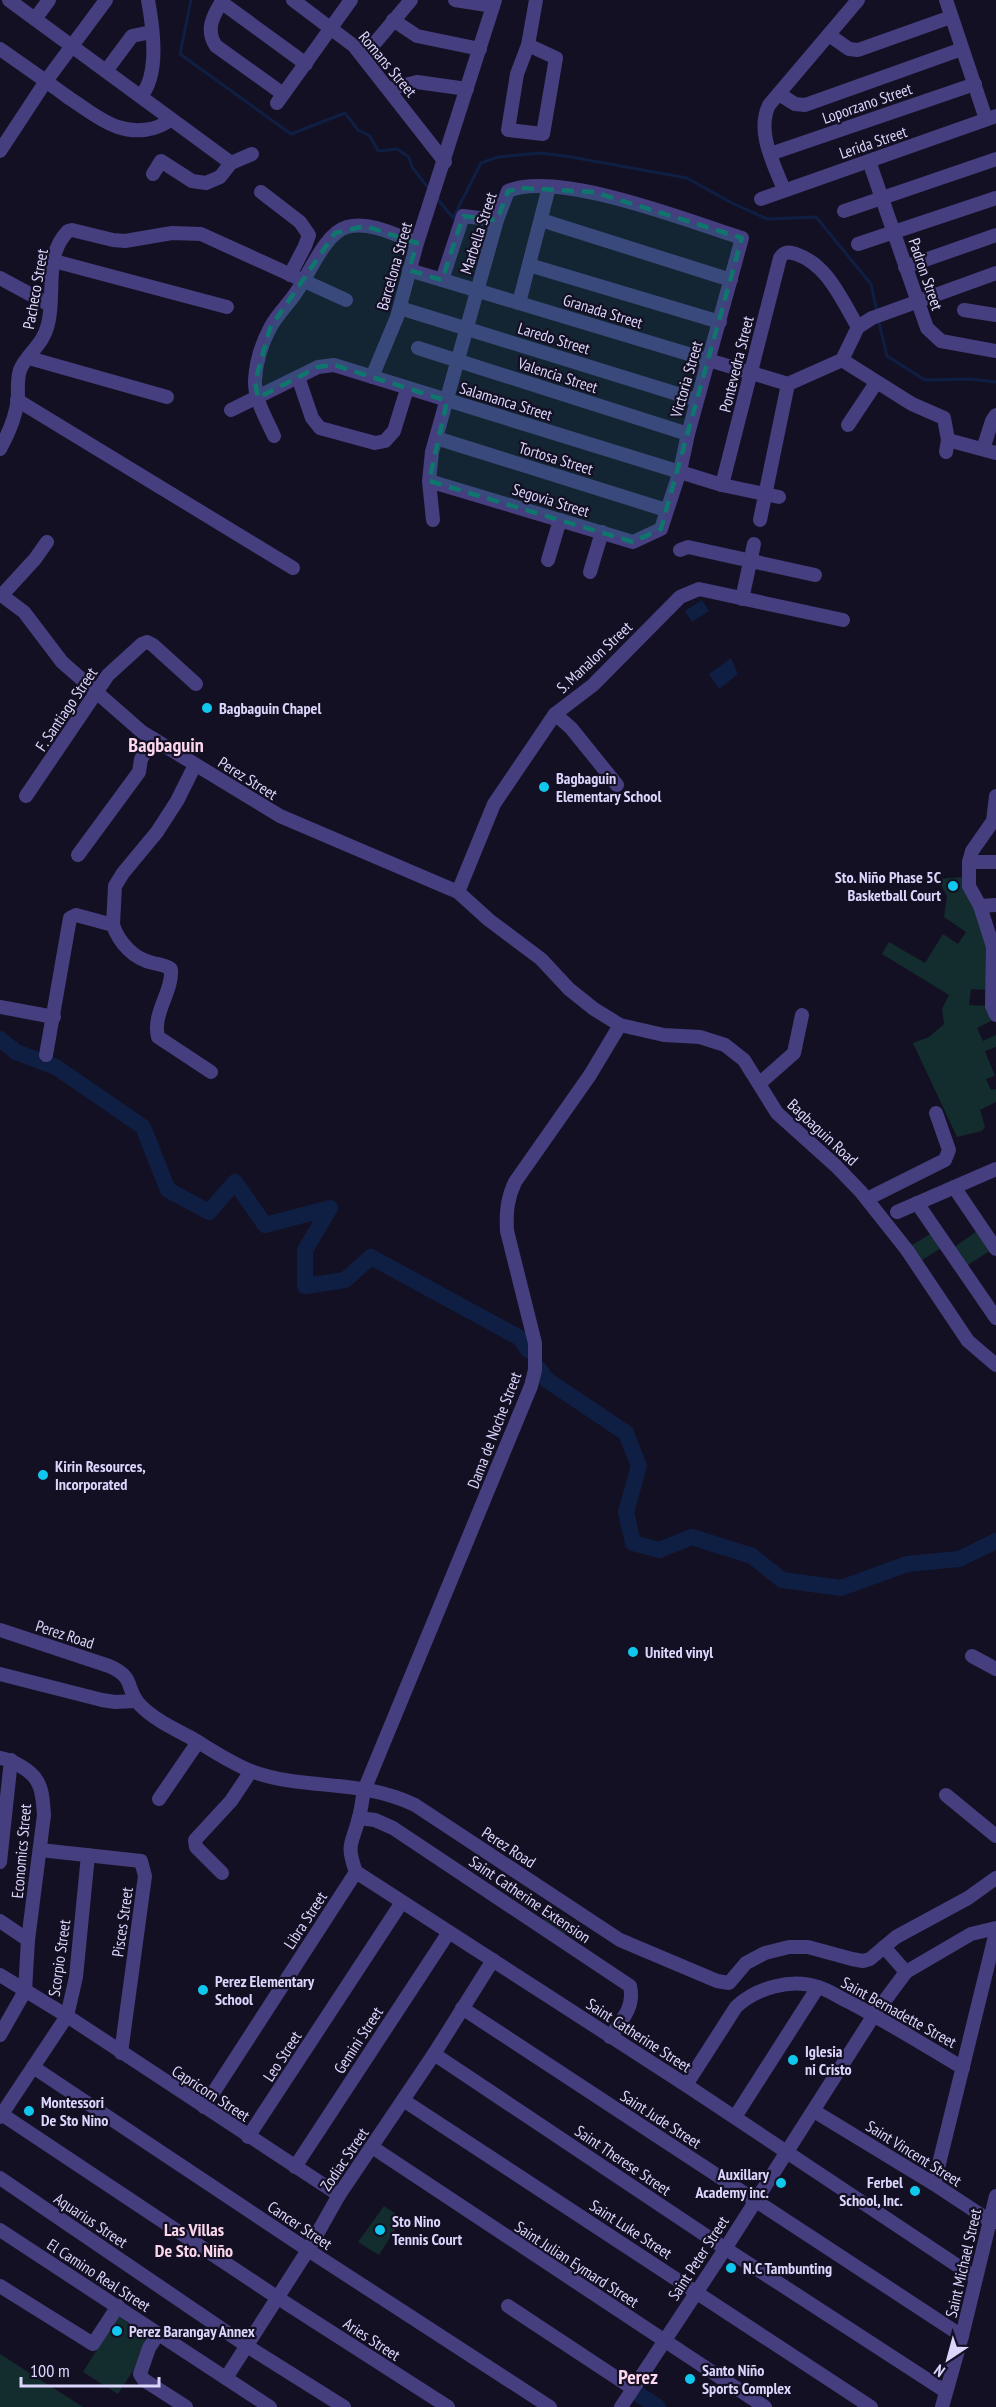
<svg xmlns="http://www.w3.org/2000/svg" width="996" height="2407" font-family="'PT Sans Narrow',sans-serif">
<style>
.green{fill:#132c2d}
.water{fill:#0f1f43}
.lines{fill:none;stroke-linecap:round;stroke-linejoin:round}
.stream{stroke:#0f1f43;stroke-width:3}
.river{stroke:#0f1f43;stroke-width:16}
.minor{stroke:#453e7f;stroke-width:14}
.marked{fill:#0f766e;fill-opacity:0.2;stroke:#0f766e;stroke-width:4.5;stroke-dasharray:12 8;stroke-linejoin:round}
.poi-dot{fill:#10c8ed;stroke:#141023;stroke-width:2}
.labels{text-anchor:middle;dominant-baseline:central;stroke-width:4.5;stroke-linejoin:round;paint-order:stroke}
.street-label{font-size:16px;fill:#dcd5fc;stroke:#141023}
.poi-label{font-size:16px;font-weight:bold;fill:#dcd5fc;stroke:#141023;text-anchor:start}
.neighbourhood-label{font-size:18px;font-weight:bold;fill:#fcd7ec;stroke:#141023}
.quarter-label{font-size:20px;font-weight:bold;fill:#fcd7ec;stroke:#141023}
</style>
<rect width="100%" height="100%" fill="#141023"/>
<g class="green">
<path d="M963 877 990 947 987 990 971 989 969 1005 987 1006 993 1020 977 1028 983 1041 996 1035V1047L985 1051 995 1076 986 1079 991 1090 996 1089V1102L980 1110 985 1127 982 1131 957 1137 913 1043 929 1037 944 1024 942 1009 949 995 882 954 889 942 925 963 943 934 958 944 966 932 944 917 947 896 938 879Z"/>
<path d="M980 1229 993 1249 966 1266 953 1248Z"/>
<path d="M932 1233 941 1248 922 1260 912 1245Z"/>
<path d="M552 1908 573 1922 563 1938 541 1924Z"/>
<path d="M384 2206 402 2218 379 2255 358 2242Z"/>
<path d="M118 2316 153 2340 118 2394 83 2372Z"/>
<path d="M0 2354 83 2407H0Z"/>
</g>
<g class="water">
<path d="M702 600 709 611 692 622 685 611Z"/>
<path d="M731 658 738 674 719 689 709 674Z"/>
</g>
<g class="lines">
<g class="stream">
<path d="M191 0 180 54 291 134 345 113 358 130 370 136 378 151 397 149 409 157 412 167 430 190"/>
<path d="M436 197 453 218 481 163 498 157 541 153 571 157 687 178 730 202 767 219 816 217 871 284 877 312"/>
<path d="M878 319 887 356 925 380 970 379 996 382"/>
</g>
<g class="river">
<path d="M0 1039 16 1052 56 1067 143 1127 168 1190 209 1212 235 1182 265 1225 330 1208 305 1250V1286L345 1280 371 1257 520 1338 528 1350"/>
<path d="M539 1369 547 1380 626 1433 639 1466 626 1512 633 1543 659 1550 692 1537 752 1556 782 1580 841 1588 907 1564 959 1559 996 1541"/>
<path d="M638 2394 658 2407"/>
</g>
<g class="minor">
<path d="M9 0 231 163"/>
<path d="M223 0C213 15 205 30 216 46L283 94"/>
<path d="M293 0 354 46 445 162"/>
<path d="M455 0 493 6"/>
<path d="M946 0 986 119"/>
<path d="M221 2 306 64"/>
<path d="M35 19 49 0"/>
<path d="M393 20 417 36 480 49"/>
<path d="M829 35 849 49 858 50 951 17"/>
<path d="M528 45 556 58 543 134 508 130 517 74 528 45 536 0"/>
<path d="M0 49C23 65 46 81 69 98 85 108 100 121 118 127 135 133 157 131 171 119"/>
<path d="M364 56 411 0"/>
<path d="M106 71 132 36 151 32"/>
<path d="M389 89 417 82 467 89"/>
<path d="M779 94 795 104 805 105 962 49"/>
<path d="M141 96C160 74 153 27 148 0"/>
<path d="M277 103 351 0"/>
<path d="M0 151 46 81 106 0"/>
<path d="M770 154 975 84"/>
<path d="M869 161 927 328 941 341 996 351"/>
<path d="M153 174 161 161 192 181 206 183 220 177 231 163 252 154"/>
<path d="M784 190C774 164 756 132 769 105L858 0"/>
<path d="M261 192 300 222 309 235 305 246 290 275"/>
<path d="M761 199 996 116"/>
<path d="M844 211 996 159"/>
<path d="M541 220 731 280"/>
<path d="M858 244 996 198"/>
<path d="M54 261 227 307"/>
<path d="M529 265 720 322"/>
<path d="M905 267 996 235"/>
<path d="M409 270 788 384"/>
<path d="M0 278 50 305"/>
<path d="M442 280 463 216 497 220"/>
<path d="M519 303 549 187"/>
<path d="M400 308 697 400"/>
<path d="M964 310 996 315"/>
<path d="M418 348 688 434"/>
<path d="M29 358 167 397"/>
<path d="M842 360 858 327 872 318 996 273"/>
<path d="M842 360 912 404 944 418 948 440 946 452"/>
<path d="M298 377 312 418 320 428 375 443 385 441 394 431 407 389"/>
<path d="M372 377 397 317 417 243 495 0"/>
<path d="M17 400 293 568"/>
<path d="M231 410 318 367 334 365 722 485 779 497"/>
<path d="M848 425 876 383"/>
<path d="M274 436C267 420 254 399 255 380 256 363 262 343 270 328 277 314 289 304 297 291 310 273 325 233 347 227 370 221 396 235 417 243"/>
<path d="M436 438 666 510"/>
<path d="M948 440 996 453"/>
<path d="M0 449C9 433 16 416 18 398 18 389 17 379 20 370 26 354 43 346 48 324 56 294 43 256 68 231L72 230 113 240 125 241 172 233 201 234 346 300"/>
<path d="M983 449 992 421 996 415"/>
<path d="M429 481 633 542 661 529 680 471 688 434 742 238C688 221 559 170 508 191L497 220 432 452 429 481 433 520"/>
<path d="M722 485 780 258C785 251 788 252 796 254 828 265 841 299 858 327"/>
<path d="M760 520 788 384 842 360"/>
<path d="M680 550 688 547 815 575"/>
<path d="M548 560 560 520"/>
<path d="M590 572 602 532"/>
<path d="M0 594 24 612 62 662 142 732 280 816 458 892 489 920 541 959 569 989 594 1009 620 1025 664 1035 700 1037 725 1045 744 1060 777 1113 836 1166 861 1192 907 1250 968 1341 996 1365"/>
<path d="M2 595 35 559 47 542"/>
<path d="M742 599 754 544"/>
<path d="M555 714 571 728 617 785"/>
<path d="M26 796 108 675 142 644 147 642 153 645 196 684"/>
<path d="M996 796 993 821 972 851 969 862V886L980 906 993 947 992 1006 996 1015"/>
<path d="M78 855 139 772 141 759 154 739"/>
<path d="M969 862H996"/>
<path d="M458 892 494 804 555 714 593 685 680 597 699 589 843 620"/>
<path d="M980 906 996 905"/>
<path d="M113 925C119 943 134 959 153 963 161 965 165 965 171 969 173 992 152 1013 158 1037L211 1072"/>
<path d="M0 1007 54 1017"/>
<path d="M620 1025 590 1075 515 1182C507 1199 506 1213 507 1231L535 1343V1370L531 1386 365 1788C362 1797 362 1807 359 1817 353 1844 345 1842 356 1872L686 2085 976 2278"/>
<path d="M46 1055 70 918 76 915 113 925 115 886 123 873 157 832 177 801 195 765"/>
<path d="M760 1083 794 1053 802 1015"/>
<path d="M954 1187 996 1249"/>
<path d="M867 1199 945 1160 949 1150 936 1113"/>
<path d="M917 1203 996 1318"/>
<path d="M897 1212 996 1169"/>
<path d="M0 1630 109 1666C137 1678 124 1689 141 1706 156 1721 177 1730 195 1740 213 1751 231 1763 251 1771 305 1791 359 1778 415 1805L620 1940 717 1981 729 1983 746 1963 765 1953 789 1947H808L852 1959 863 1961 870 1959 896 1937 968 1898 996 1878"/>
<path d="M972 1656 996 1669"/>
<path d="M0 1674 102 1700 115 1702 136 1701"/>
<path d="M0 1758C12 1760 31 1770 37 1781 43 1790 43 1804 44 1815L28 1940 25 1991 0 2035"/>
<path d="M946 1795 996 1836"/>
<path d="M159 1799 198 1742"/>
<path d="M359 1818 375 1820 393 1828 630 1986C635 2007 622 2020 610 2037"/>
<path d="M40 1850 141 1861 145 1876 121 2053"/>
<path d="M0 1862 11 1760"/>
<path d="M222 1873 196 1847 195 1840 231 1801 251 1771"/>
<path d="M0 1921 28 1940"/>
<path d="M884 1947 906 1972"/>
<path d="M0 1975 67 2016 339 2195"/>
<path d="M462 2008 962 2336"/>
<path d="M434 2054 723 2247 945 2391"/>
<path d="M33 2067 308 2250 550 2407"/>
<path d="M686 2085 736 2007C756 1988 791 1978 818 1987 829 1990 840 1998 851 2003 889 2023 926 2046 963 2068"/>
<path d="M403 2100 871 2407"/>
<path d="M204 2107 356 1872"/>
<path d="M814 2111 934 2184 990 2221 996 2222"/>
<path d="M0 2113 278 2298 448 2407"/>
<path d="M0 2117 67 2016 76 1977 88 1855"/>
<path d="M735 2117 818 1987"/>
<path d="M248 2137 402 1902"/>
<path d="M372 2147 765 2407"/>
<path d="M295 2167 449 1932"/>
<path d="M0 2178 247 2346 344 2407"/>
<path d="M934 2184 996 1932"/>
<path d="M0 2230 270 2407"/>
<path d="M0 2286 93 2344 118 2306"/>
<path d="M508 2306 632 2388"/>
<path d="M158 2334 149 2348 140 2374 144 2380 186 2407"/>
<path d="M226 2378 308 2250 339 2195 434 2054 493 1960"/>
<path d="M621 2407 725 2249 874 2015 906 1972 971 1934 996 1928"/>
<path d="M942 2407 962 2336 996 2196"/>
</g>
</g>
<path class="marked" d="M522 188 594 192 742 238 661 529 633 542 429 481 447 401 334 365 318 367 258 398 255 382 270 328 335 233 365 226 417 243 409 270 442 280 463 216 497 220 508 191Z"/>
<g class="poi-dot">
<circle cx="207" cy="708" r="6"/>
<circle cx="544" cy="787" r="6"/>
<circle cx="953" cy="886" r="6"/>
<circle cx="43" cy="1475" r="6"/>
<circle cx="633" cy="1652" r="6"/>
<circle cx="203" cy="1990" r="6"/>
<circle cx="793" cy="2060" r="6"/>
<circle cx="29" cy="2111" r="6"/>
<circle cx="781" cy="2183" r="6"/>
<circle cx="915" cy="2191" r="6"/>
<circle cx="380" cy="2230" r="6"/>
<circle cx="731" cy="2268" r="6"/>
<circle cx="117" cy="2331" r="6"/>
<circle cx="690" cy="2379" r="6"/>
</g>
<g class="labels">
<g class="street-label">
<text transform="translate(388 64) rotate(50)">Romans Street</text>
<text transform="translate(867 103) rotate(-19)">Loporzano Street</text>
<text transform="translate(873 142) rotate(-19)">Lerida Street</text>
<text transform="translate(478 233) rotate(-72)">Marbella Street</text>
<text transform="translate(394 266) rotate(-74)">Barcelona Street</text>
<text transform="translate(926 274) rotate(71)">Padron Street</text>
<text transform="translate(35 289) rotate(-80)">Pacheco Street</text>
<text transform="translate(603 311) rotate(17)">Granada Street</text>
<text transform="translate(554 338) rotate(17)">Laredo Street</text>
<text transform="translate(736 364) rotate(-76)">Pontevedra Street</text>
<text transform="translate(558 375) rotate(18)">Valencia Street</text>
<text transform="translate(686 379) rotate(-74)">Victoria Street</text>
<text transform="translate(506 401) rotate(17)">Salamanca Street</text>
<text transform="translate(556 458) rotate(17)">Tortosa Street</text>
<text transform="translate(551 500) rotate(17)">Segovia Street</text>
<text transform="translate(594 657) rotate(-43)">S. Manalon Street</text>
<text transform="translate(66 709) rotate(-56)">F. Santiago Street</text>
<text transform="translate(248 778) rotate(32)">Perez Street</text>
<text transform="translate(823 1132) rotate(43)">Bagbaguin Road</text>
<text transform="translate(494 1430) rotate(-69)">Dama de Noche Street</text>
<text transform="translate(65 1634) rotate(18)">Perez Road</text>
<text transform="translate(509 1847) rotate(33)">Perez Road</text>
<text transform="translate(21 1851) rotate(-85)">Economics Street</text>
<text transform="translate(530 1899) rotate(34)">Saint Catherine Extension</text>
<text transform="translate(305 1920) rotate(-57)">Libra Street</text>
<text transform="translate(122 1922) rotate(-82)">Pisces Street</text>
<text transform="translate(59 1958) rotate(-82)">Scorpio Street</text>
<text transform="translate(899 2012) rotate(29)">Saint Bernadette Street</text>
<text transform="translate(639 2035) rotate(33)">Saint Catherine Street</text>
<text transform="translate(358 2040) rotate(-57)">Gemini Street</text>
<text transform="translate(282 2056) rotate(-57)">Leo Street</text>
<text transform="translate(211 2093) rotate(33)">Capricorn Street</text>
<text transform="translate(661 2119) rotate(33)">Saint Jude Street</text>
<text transform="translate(914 2153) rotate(32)">Saint Vincent Street</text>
<text transform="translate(344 2159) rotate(-56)">Zodiac Street</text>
<text transform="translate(623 2160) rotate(34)">Saint Therese Street</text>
<text transform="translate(91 2220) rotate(34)">Aquarius Street</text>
<text transform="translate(300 2225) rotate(34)">Cancer Street</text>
<text transform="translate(631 2229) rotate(33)">Saint Luke Street</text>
<text transform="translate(698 2258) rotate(-57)">Saint Peter Street</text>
<text transform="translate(963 2263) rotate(-77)">Saint Michael Street</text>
<text transform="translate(577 2264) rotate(33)">Saint Julian Eymard Street</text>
<text transform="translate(99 2275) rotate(33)">El Camino Real Street</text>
<text transform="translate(372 2339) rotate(33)">Aries Street</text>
</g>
<g class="poi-label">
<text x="219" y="708">Bagbaguin Chapel</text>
<text x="556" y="778">Bagbaguin<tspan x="556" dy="18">Elementary School</tspan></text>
<text x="941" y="877" text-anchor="end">Sto. Niño Phase 5C<tspan x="941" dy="18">Basketball Court</tspan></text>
<text x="55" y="1466">Kirin Resources,<tspan x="55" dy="18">Incorporated</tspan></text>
<text x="645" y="1652">United vinyl</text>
<text x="215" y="1981">Perez Elementary<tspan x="215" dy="18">School</tspan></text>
<text x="805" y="2051">Iglesia<tspan x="805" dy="18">ni Cristo</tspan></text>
<text x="41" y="2102">Montessori<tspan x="41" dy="18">De Sto Nino</tspan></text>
<text x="769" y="2174" text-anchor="end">Auxillary<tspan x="769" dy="18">Academy inc.</tspan></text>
<text x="903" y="2182" text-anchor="end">Ferbel<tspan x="903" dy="18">School, Inc.</tspan></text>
<text x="392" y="2221">Sto Nino<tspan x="392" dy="18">Tennis Court</tspan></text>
<text x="743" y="2268">N.C Tambunting</text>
<text x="129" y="2331">Perez Barangay Annex</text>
<text x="702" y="2370">Santo Niño<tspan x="702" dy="18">Sports Complex</tspan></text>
</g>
<g class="neighbourhood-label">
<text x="194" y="2229">Las Villas<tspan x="194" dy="21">De Sto. Niño</tspan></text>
</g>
<g class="quarter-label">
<text x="166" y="745">Bagbaguin</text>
<text x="638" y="2377">Perez</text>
</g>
</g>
<g transform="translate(948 2359) rotate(216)" stroke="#141023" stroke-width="4.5" paint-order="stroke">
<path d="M0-4.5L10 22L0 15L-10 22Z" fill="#dcd5fc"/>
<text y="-9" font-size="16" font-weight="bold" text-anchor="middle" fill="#dcd5fc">N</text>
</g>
<path d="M21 2377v9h138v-9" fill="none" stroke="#dcd5fc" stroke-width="3"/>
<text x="30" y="2377" font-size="18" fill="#dcd5fc" stroke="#141023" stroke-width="4.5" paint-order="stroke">100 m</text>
</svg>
